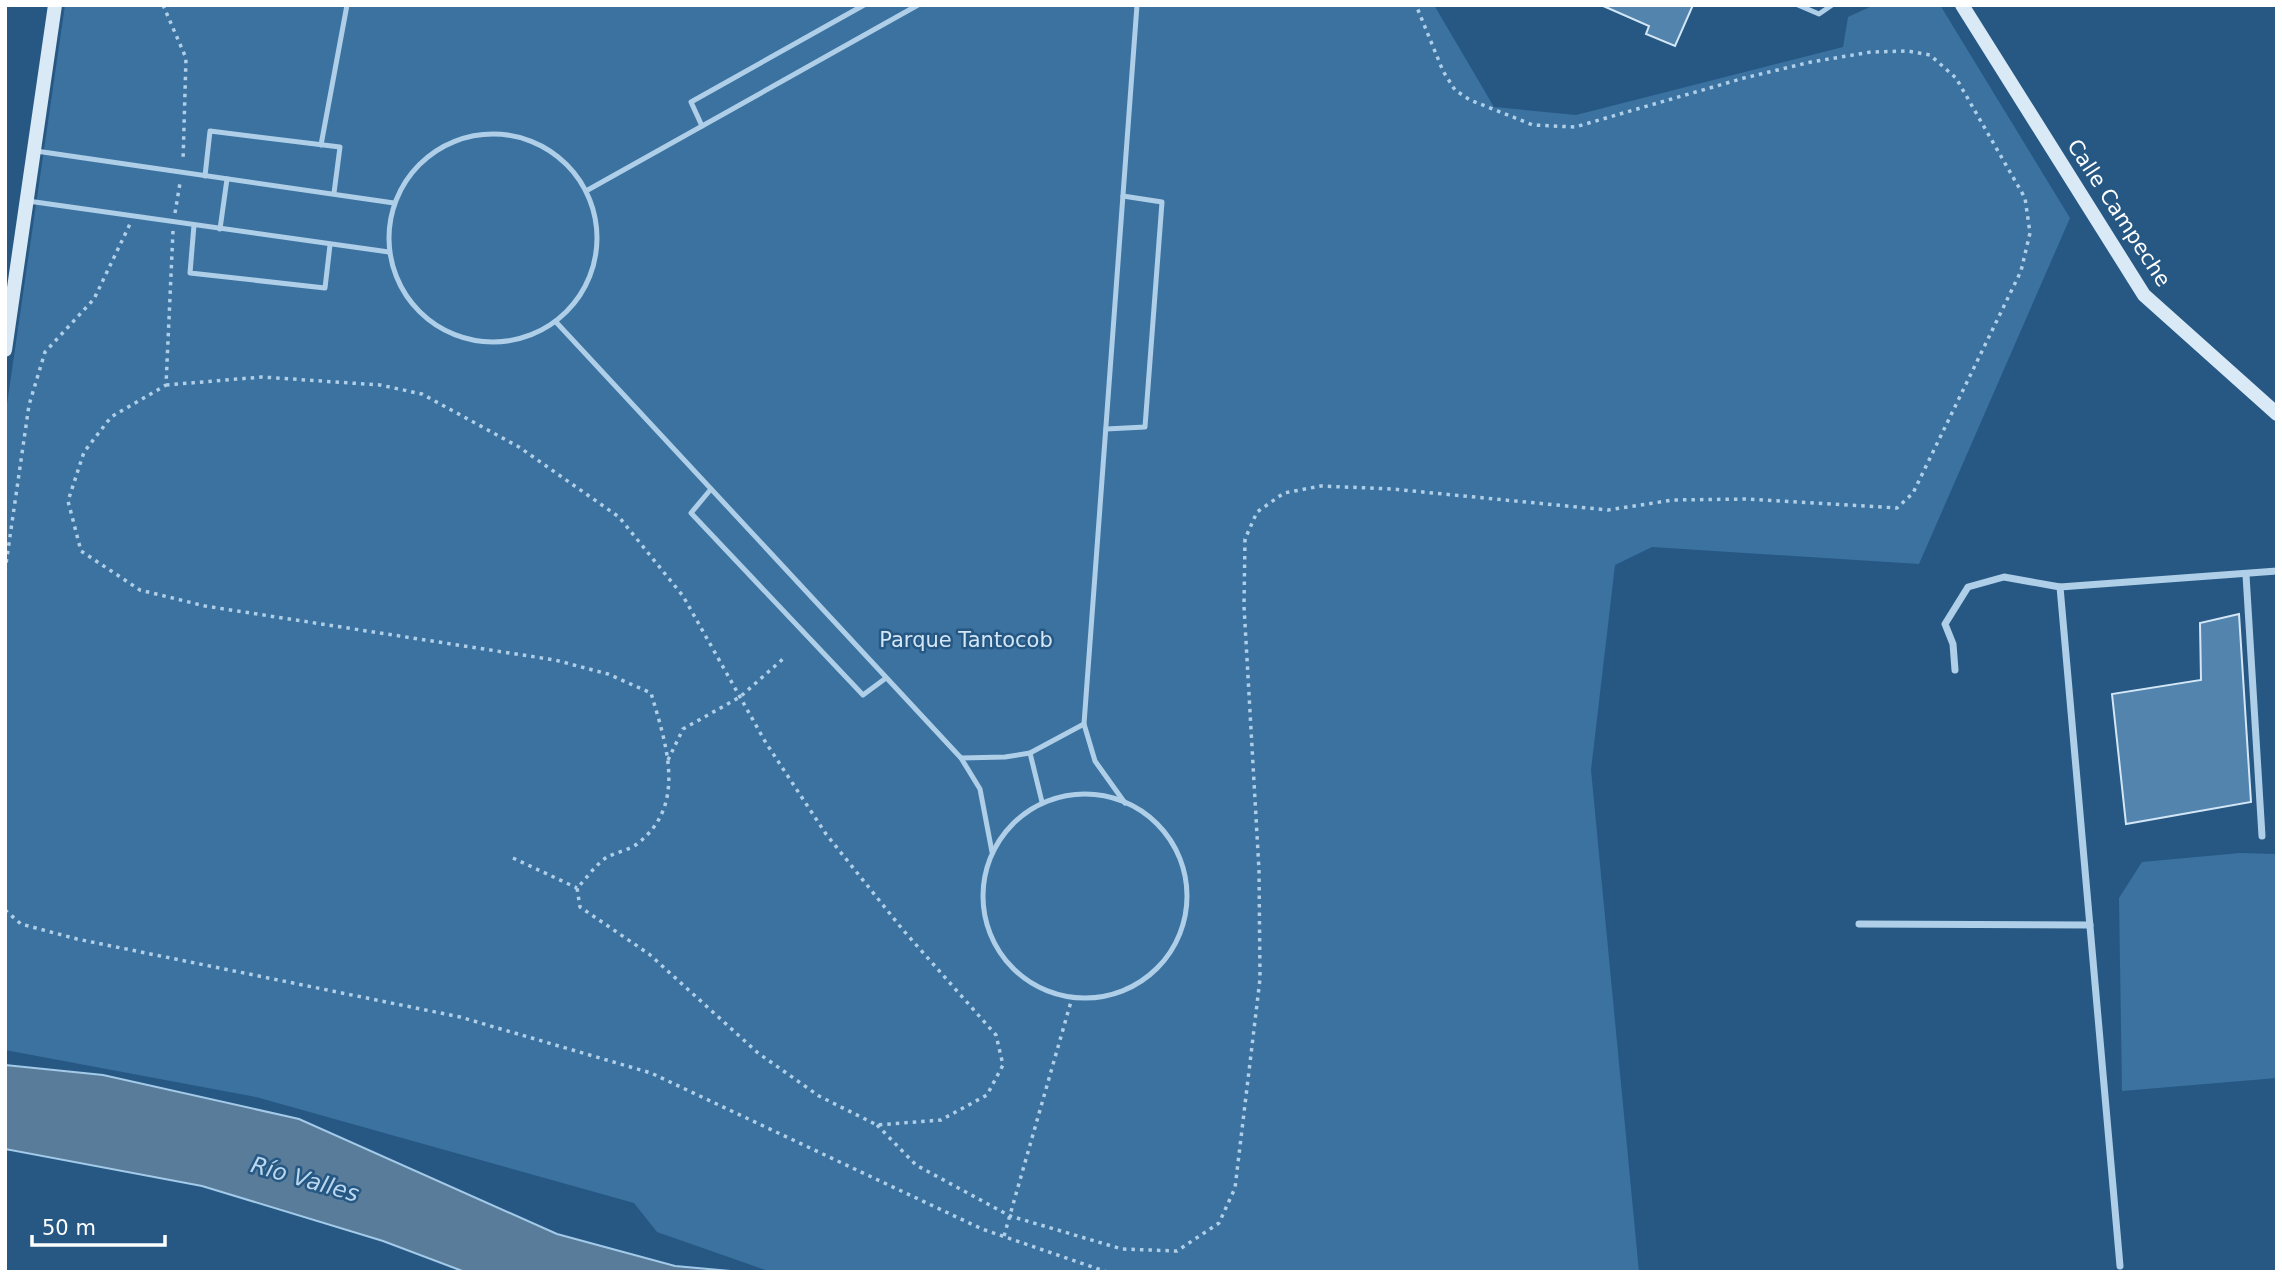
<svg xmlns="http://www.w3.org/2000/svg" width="2282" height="1277" font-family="'DejaVu Sans',sans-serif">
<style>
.green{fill:#3b72a0}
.water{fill:#597c9a;stroke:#a3cae8;stroke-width:2}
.building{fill:#5284ad;stroke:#d2e6f6;stroke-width:2}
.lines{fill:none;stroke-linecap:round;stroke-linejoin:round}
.path{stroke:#afcee7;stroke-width:3.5;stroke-dasharray:3.5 5;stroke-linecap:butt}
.lane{stroke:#afcee7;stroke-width:5}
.street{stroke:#afcee7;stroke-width:7}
.secondary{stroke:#d9e9f6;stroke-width:14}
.labels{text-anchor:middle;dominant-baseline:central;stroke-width:5;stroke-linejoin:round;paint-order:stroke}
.street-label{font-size:21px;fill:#fff;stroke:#265883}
.park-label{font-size:21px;fill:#d2e6f6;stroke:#265883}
.water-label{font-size:23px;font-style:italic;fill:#bad8ef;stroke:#265883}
</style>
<rect width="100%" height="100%" fill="#265883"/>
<g class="green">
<path d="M65 5H1434L1494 107 1576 115 1843 47 1848 17 1874 5H1940L2070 218 1919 564 1652 547 1615 565 1591 770 1639 1272H771L657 1232 634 1203 256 1097 5 1050V418Z"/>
<path d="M2240 853 2277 854V1078L2122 1091 2119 898 2142 862Z"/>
</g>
<path class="water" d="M5 1065 103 1075 299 1119 557 1234 675 1266 742 1272H465L383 1241 202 1186 5 1149Z"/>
<g class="building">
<path d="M1601 5H1693L1675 46 1646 34 1649 26Z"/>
<path d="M2239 614 2251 802 2126 824 2112 694 2201 680 2200 623Z"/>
</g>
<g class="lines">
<g class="path">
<path d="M163 5 186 58 183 161"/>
<path d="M175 213 180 183"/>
<path d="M166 385 262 377 380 385 422 394 519 447 619 517 683 596 766 743 826 834 903 930 996 1035 1003 1065 987 1095 941 1120 877 1125 819 1096 758 1053 649 954 580 907 577 888C586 879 596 864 607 857 617 852 629 850 637 844 688 805 666 744 651 693L608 674 555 660 205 606 140 590 81 551 68 501 84 452 111 417 166 385 173 231"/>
<path d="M5 571 29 405 45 352 94 299 130 224"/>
<path d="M668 760 683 729 740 697 784 658"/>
<path d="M513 858 577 888"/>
<path d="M5 910 21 924 77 939 460 1017 651 1073 982 1229 1107 1272"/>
<path d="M877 1125 916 1165 1010 1216 1122 1249 1177 1251 1219 1223 1235 1188 1260 979 1259 870 1244 606 1245 539 1257 512 1284 493 1321 486 1392 489 1608 510 1673 500 1748 499 1897 508 1913 493 2021 271 2030 233 2025 198 1956 78 1930 55 1908 51 1871 52 1811 62 1744 78 1575 127 1533 125 1470 100 1455 90 1443 71 1416 5"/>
<path d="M1004 1236 1072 998"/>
</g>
<g class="lane">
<path d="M1798 5 1819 14 1832 5"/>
<path d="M702 126 691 102 864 5"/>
<circle cx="493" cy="238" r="104"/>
<path d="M321 145 347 5"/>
<path d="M36 151 394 203"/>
<path d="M205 176 210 131 340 147 334 193"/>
<path d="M586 191 918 5"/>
<path d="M28 201 389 252"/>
<path d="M194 225 190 273 325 288 330 245"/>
<path d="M220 229 227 179"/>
<path d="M556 322 961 758 980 789 992 852"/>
<path d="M1106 429 1145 427 1162 202 1123 196"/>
<path d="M711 489 691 513 863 695 886 678"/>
<path d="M1030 753 1042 802"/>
<path d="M961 758 1005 757 1030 753 1084 724"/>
<circle cx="1085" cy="896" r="102"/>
<path d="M1125 803 1095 761 1084 724 1137 5"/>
</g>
<g class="street">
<path d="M2246 575 2262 836"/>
<path d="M2060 587 2120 1266"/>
<path d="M1955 670 1953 644 1945 624 1968 587 2004 577 2060 587 2277 571"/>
<path d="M1859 924 2090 925"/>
</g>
<g class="secondary">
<path d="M1962 5 2144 295 2277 414"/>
<path d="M5 350 55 5"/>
</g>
</g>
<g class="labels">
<g class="street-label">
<text transform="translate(2119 213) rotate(57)">Calle Campeche</text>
</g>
<g class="park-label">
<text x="966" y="640">Parque Tantocob</text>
</g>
<g class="water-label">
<text transform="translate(305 1179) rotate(16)">Río Valles</text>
</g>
</g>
<rect width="2282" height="1277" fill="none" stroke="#ffffff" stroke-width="14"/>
<path d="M32 1235v10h133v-10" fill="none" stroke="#ffffff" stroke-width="3.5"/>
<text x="42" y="1235" font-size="21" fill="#ffffff" stroke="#265883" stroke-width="5" paint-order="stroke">50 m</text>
</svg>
